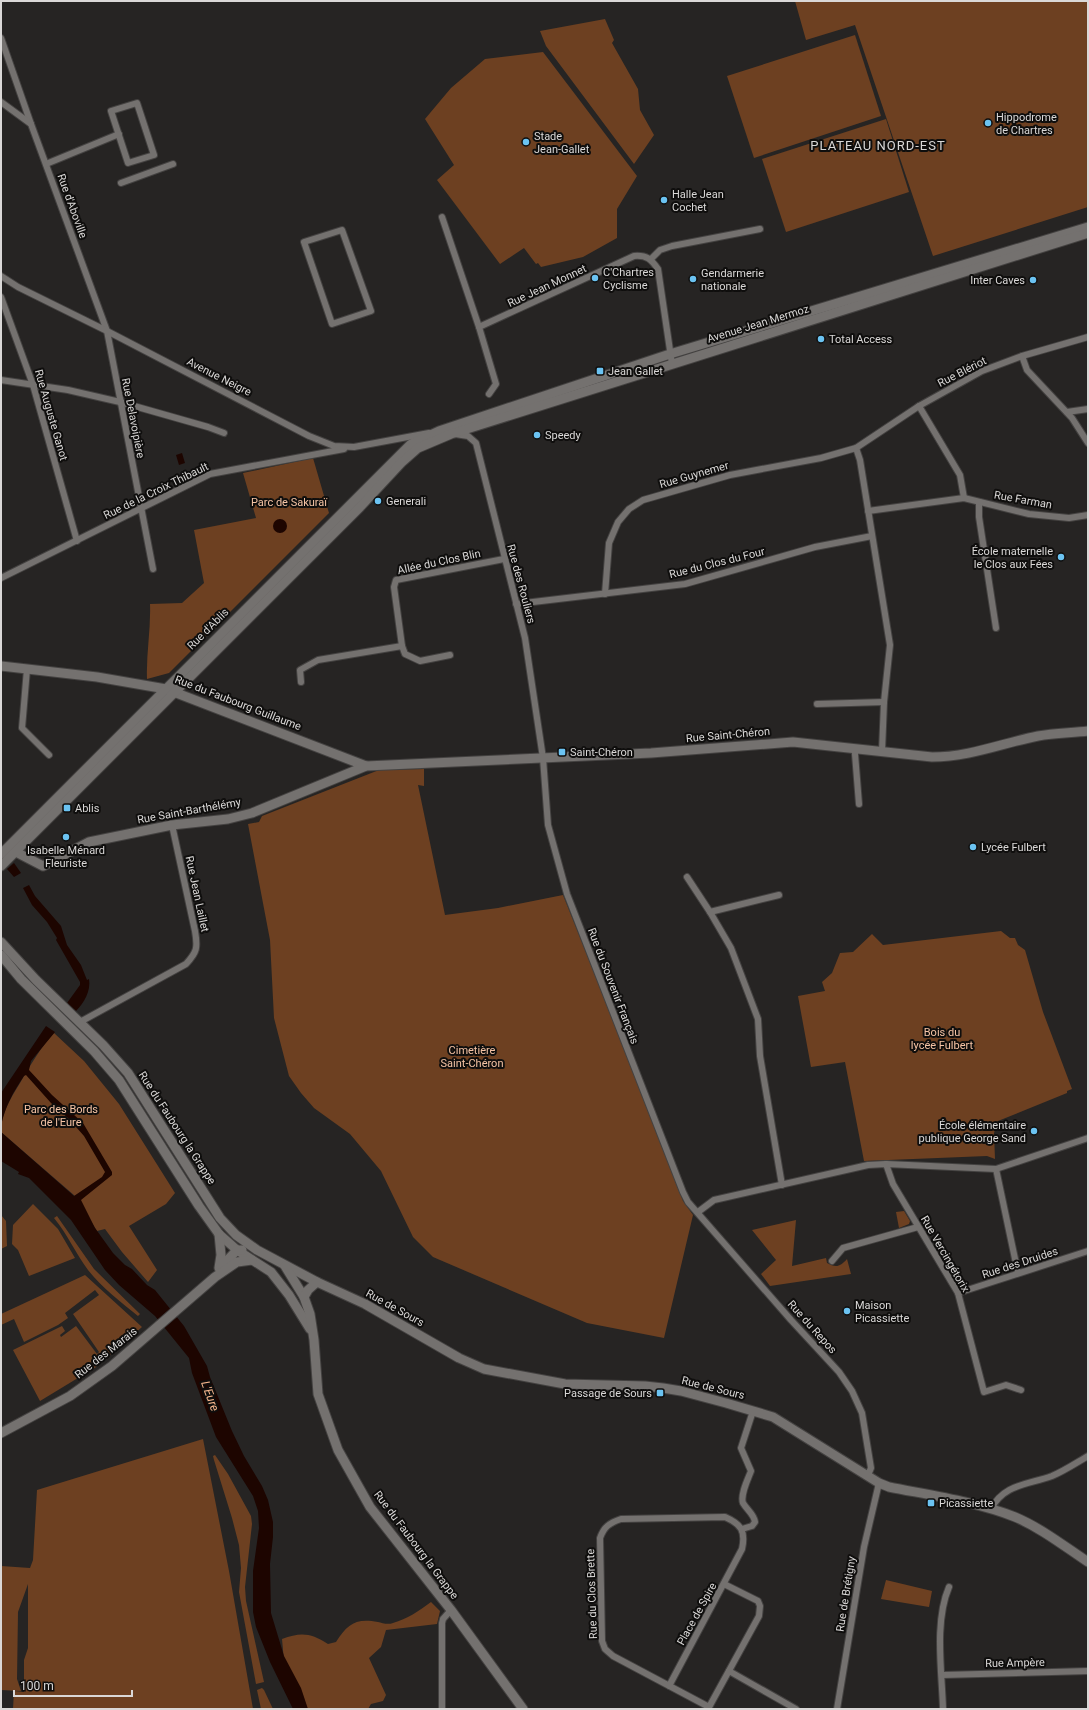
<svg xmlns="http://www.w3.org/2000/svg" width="1089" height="1710" font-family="Roboto,sans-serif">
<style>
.green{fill:#6d4021}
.water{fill:#1d0500}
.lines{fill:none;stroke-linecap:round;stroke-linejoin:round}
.street-casing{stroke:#444241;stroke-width:8}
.secondary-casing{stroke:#444241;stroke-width:11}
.street{stroke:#74716f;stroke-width:6}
.secondary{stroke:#74716f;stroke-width:9}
.poi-dot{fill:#6bc3f2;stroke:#0f0e0d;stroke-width:1.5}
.labels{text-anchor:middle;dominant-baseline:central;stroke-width:4;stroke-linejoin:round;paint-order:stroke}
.poi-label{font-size:11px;fill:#dad8d7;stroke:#0f0e0d;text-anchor:start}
.street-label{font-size:11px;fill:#dad8d7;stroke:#0f0e0d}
.park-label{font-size:11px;fill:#f6c4a5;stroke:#0f0e0d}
.water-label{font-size:12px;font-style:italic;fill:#fab98f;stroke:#0f0e0d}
.quarter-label{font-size:13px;letter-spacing:1px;fill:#dad8d7;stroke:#0f0e0d}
</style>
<rect width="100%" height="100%" fill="#262423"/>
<g class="green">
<path d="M795 1H1088V207L933 256 855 25 806 40Z"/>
<path d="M605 19 614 40 612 43 638 89 640 110 654 135 634 164 546 46 540 31Z"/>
<path d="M855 35 881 116 754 158 727 76Z"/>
<path d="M543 52 637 176 617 209V238L583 257 541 267 538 263 536 264 524 248 500 264 437 180 454 165 425 119 451 88 485 59Z"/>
<path d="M886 119 909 192 786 232 762 159Z"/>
<path d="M313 458 329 513 169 673 147 679C146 654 151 629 150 604L182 603 204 583 194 530 256 518 243 473Z"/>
<path d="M424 769V786L418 785 445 915 498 908 563 895 628 1057 683 1201 693 1215 664 1338 587 1323 433 1257 413 1237 381 1171 350 1134 314 1108 301 1093 289 1076 274 1018 270 940 248 824 259 822 262 816 379 770Z"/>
<path d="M1001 931 1010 938H1015L1018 945 1025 950 1043 1012 1072 1089 1067 1091V1093L998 1121 994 1133 995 1159 987 1156 864 1161 845 1062 811 1067 798 996 825 991 822 982 832 973 840 953 853 952 872 934 883 945Z"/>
<path d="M54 1033 84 1061 119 1104 175 1193 166 1204 129 1226 157 1270 148 1282 122 1252 105 1229 97 1231 75 1196 1 1132C1 1110 14 1094 24 1076 33 1061 42 1046 54 1033Z"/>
<path d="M33 1204 58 1229 75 1258 29 1276 18 1250 12 1244 13 1225Z"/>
<path d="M904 1211 910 1221 909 1224 899 1228 896 1212Z"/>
<path d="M1 1215 6 1221 7 1246 1 1249Z"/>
<path d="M57 1216 94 1269 140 1314 138 1316C121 1302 102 1288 88 1270 76 1254 68 1235 54 1218Z"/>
<path d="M796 1220 792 1266 826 1258 827 1263C836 1268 840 1267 847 1259L851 1274 770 1286 761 1274 776 1260 752 1230Z"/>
<path d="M85 1275 142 1327 96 1367 40 1401 13 1350 62 1326 65 1331 60 1335 61 1337 76 1326 97 1354 99 1352 73 1314 99 1295 95 1290 65 1313 68 1318 58 1325 24 1342 14 1319 1 1325V1314Z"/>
<path d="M203 1439 229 1571 253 1709H13L14 1691 24 1692V1660L28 1648V1584L18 1612 17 1679 21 1691 1 1690V1566L30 1568 33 1560 37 1490Z"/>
<path d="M215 1455 228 1474 251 1516 252 1524 245 1587 246 1601 264 1682 256 1684 239 1592 241 1568 239 1545 232 1518 214 1460 213 1456Z"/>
<path d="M886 1580 932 1591 929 1607 881 1599Z"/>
<path d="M431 1602 440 1611 437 1624 386 1630 381 1647 369 1658 386 1695 383 1701 371 1704 368 1709H306L284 1661 282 1639C301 1632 311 1633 328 1644L336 1642C348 1624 355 1618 378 1622 382 1623 388 1625 393 1623 407 1619 419 1611 431 1602Z"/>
<path d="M262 1688 264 1690 273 1709H261L257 1690Z"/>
</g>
<g class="water">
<path d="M182 453 185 463 179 465 176 455Z"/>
<circle cx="280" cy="526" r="7"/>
<path d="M14 863 21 873 14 877 7 869Z"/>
<path d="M29 885 35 896 61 926 67 945 81 965 87 980 89 979C91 991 84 1003 76 1011L67 1003 80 985V982L56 940 57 938 47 922 32 905 23 888Z"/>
<path d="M46 1026 55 1032 31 1061 29 1070 52 1095 83 1123 112 1172V1175L81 1200 95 1228 113 1253 125 1265 132 1269 147 1285 155 1290 184 1326 207 1366 210 1377 232 1431 244 1456 262 1486 268 1500 273 1522V1537L270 1564 271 1613 284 1656 301 1688 308 1709H293L270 1662 256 1627 253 1612V1571L259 1528 258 1511 253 1496 216 1437 192 1373 189 1358 155 1316 119 1285 105 1270 71 1220 29 1178 18 1174 19 1172 1 1161V1132L74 1196 102 1177 105 1172 84 1136 69 1119 51 1103 26 1075 24 1076C13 1092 5 1107 1 1126V1093Z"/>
</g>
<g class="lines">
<defs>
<g id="street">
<path d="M1 38 31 124"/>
<path d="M1 102 31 124 107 331 153 569"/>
<path d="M137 103 154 155 128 163 111 111Z"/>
<path d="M46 164 119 134"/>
<path d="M121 183 173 164"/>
<path d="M442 217 479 327"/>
<path d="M342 230 371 311 332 324 304 242Z"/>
<path d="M651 259 660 250 672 246 760 229"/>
<path d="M1 276 18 287 107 331 309 436 334 446 354 447 429 433"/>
<path d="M1 297 33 385 77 541"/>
<path d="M1022 356 1027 370 1072 418 1088 443"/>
<path d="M1 380 68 390 120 402 208 427 224 433"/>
<path d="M489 394 496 384 479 327 634 256C647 255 651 259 658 269L672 364"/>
<path d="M919 406 960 475 964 498"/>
<path d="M1067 412 1088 409"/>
<path d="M455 434 468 436 476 443 525 638 543 758 548 825 567 894 683 1192 688 1202 791 1320 839 1372 852 1391 862 1413 871 1468 868 1475"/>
<path d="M856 448 860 460 890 645 884 702 882 751"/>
<path d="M979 502V517L996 628"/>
<path d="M868 511 964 498 1029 514 1069 518 1088 515"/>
<path d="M1 578 210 474 344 449"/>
<path d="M605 594 609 543 618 522 629 509 643 500 730 475 821 458 856 448 919 406 982 371 1022 356 1088 337"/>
<path d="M516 604 685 584 815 547 872 536"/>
<path d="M402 646 405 654 420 661 450 655"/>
<path d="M27 669 22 728 49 755"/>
<path d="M301 682 300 670 318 660 402 646 394 587 396 580 504 559"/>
<path d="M817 704 884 702"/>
<path d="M856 748 855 754 859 804"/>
<path d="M687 877 710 912 731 948 758 1019 760 1056 782 1185"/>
<path d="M710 912 779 895"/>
<path d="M80 1022 186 964C197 952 198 948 195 931L172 825"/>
<path d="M886 1164 893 1184 958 1293 984 1392 1006 1385 1021 1390"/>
<path d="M996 1169 1018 1273"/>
<path d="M698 1212 714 1200 868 1165 886 1164 996 1169 1088 1138"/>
<path d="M832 1261 843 1248 918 1227"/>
<path d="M958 1293 1088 1251"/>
<path d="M991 1509C1004 1484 1027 1485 1052 1476 1064 1471 1076 1463 1088 1456"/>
<path d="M742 1529 752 1526 755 1522C754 1514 747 1510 743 1503 740 1495 748 1479 751 1471L741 1448 753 1411"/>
<path d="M729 1671 796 1709"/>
<path d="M942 1675 1088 1671"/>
<path d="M669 1686 742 1549C746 1531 741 1524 725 1517L621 1519C609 1523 604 1527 600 1538L602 1641 605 1649 613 1656 709 1707"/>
<path d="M442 1709V1623L443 1619 451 1610"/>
<path d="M708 1709 759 1616 760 1606 758 1601 724 1584"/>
<path d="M837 1709 864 1547 879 1483"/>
<path d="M943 1709C942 1672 934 1622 949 1587"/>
</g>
<g id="secondary">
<path d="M1 666 97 677 166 689 366 766"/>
<path d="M16 852 43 866 89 842 172 825 228 819 252 813 366 766 651 753 793 742 932 757C969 757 1003 743 1038 736 1055 733 1072 733 1088 731"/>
<path d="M1 854 411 444 439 431 670 354 1088 227"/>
<path d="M1 866 360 507 401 463 418 448 451 434 1088 233"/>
<path d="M1 942 36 980 103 1045 128 1073 220 1218 236 1235 257 1250 317 1282 365 1304 459 1358 484 1369 565 1384 645 1386 663 1388 681 1391 726 1403 773 1417 879 1483 889 1487C929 1495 978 1502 1015 1517 1041 1528 1064 1546 1088 1562"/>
<path d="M1 955 21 979 94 1051 119 1080 199 1206 219 1234 237 1250 271 1272 289 1295 310 1329"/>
<path d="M285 1266 304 1297 310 1314 314 1340 318 1394 338 1450 370 1507 451 1610 523 1709"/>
<path d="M219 1268 221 1255 219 1234"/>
<path d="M220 1268 237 1250H242"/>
<path d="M304 1297 308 1290 317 1282"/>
<path d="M1 1433 70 1396 112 1366 215 1277 237 1262 252 1260"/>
</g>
</defs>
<use href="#street" class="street-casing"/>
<use href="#secondary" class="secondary-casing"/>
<use href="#street" class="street"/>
<use href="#secondary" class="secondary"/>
</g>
<g class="poi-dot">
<circle cx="988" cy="123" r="4"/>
<circle cx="526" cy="142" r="4"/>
<circle cx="664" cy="200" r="4"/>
<circle cx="595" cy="278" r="4"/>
<circle cx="693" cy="279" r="4"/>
<circle cx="1033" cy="280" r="4"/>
<circle cx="821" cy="339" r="4"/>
<rect x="596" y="367" width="8" height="8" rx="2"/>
<circle cx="537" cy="435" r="4"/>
<circle cx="378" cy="501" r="4"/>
<circle cx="1061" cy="557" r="4"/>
<rect x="558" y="748" width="8" height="8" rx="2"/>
<rect x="63" y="804" width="8" height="8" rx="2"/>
<circle cx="66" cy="837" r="4"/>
<circle cx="973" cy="847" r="4"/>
<circle cx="1034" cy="1131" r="4"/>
<circle cx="847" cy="1311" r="4"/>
<rect x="656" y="1389" width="8" height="8" rx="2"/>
<rect x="927" y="1499" width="8" height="8" rx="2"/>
</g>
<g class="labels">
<g class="poi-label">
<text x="996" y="117">Hippodrome<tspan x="996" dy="13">de Chartres</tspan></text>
<text x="534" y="136">Stade<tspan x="534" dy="13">Jean-Gallet</tspan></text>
<text x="672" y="194">Halle Jean<tspan x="672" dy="13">Cochet</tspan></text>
<text x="603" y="272">C'Chartres<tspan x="603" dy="13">Cyclisme</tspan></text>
<text x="701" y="273">Gendarmerie<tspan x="701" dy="13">nationale</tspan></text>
<text x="1025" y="280" text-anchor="end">Inter Caves</text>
<text x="829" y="339">Total Access</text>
<text x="608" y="371">Jean Gallet</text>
<text x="545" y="435">Speedy</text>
<text x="386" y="501">Generali</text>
<text x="1053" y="551" text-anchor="end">École maternelle<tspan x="1053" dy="13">le Clos aux Fées</tspan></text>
<text x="570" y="752">Saint-Chéron</text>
<text x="75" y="808">Ablis</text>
<text x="981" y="847">Lycée Fulbert</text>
<text x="66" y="850" text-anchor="middle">Isabelle Ménard<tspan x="66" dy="13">Fleuriste</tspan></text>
<text x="1026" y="1125" text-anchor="end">École élémentaire<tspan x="1026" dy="13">publique George Sand</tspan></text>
<text x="855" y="1305">Maison<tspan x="855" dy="13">Picassiette</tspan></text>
<text x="652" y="1393" text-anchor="end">Passage de Sours</text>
<text x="939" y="1503">Picassiette</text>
</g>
<g class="street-label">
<text transform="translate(72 206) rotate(70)">Rue d'Aboville</text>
<text transform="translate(547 286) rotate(-25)">Rue Jean Monnet</text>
<text transform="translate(758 324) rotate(-17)">Avenue Jean Mermoz</text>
<text transform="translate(962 372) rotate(-27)">Rue Blériot</text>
<text transform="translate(219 377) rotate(27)">Avenue Neigre</text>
<text transform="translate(51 415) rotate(74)">Rue Auguste Ganot</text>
<text transform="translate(133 418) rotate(79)">Rue Delavoipière</text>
<text transform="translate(694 475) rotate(-16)">Rue Guynemer</text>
<text transform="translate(156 491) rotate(-26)">Rue de la Croix Thibault</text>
<text transform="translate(1023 500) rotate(10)">Rue Farman</text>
<text transform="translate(439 562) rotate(-12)">Allée du Clos Blin</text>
<text transform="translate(717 563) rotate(-14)">Rue du Clos du Four</text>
<text transform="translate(521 584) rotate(75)">Rue des Rouliers</text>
<text transform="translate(208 629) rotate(-45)">Rue d'Ablis</text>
<text transform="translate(238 703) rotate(21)">Rue du Faubourg Guillaume</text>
<text transform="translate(728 735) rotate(-5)">Rue Saint-Chéron</text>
<text transform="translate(189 811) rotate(-10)">Rue Saint-Barthélémy</text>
<text transform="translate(197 894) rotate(78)">Rue Jean Laillet</text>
<text transform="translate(613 986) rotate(69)">Rue du Souvenir Français</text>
<text transform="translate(177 1128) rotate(57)">Rue du Faubourg la Grappe</text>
<text transform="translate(945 1254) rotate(60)">Rue Vercingétorix</text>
<text transform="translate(1020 1263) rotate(-18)">Rue des Druides</text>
<text transform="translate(395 1308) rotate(29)">Rue de Sours</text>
<text transform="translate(812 1327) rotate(48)">Rue du Repos</text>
<text transform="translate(106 1353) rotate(-38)">Rue des Marais</text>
<text transform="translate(713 1388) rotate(14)">Rue de Sours</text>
<text transform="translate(416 1545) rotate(53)">Rue du Faubourg la Grappe</text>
<text transform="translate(592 1594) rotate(-92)">Rue du Clos Brette</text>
<text transform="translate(846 1594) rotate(-81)">Rue de Brétigny</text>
<text transform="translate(697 1614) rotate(-61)">Place de Spire</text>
<text transform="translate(1015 1663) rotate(-1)">Rue Ampère</text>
</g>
<g class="park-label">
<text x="289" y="502">Parc de Sakuraï</text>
<text x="942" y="1032">Bois du<tspan x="942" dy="13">lycée Fulbert</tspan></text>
<text x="472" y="1050">Cimetière<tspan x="472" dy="13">Saint-Chéron</tspan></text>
<text x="61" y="1109">Parc des Bords<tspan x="61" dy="13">de l'Eure</tspan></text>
</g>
<g class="water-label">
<text transform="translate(210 1396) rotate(70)">L'Eure</text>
</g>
<g class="quarter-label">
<text x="878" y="145">PLATEAU NORD-EST</text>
</g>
</g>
<rect width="1089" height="1710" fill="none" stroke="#dad8d7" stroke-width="4"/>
<path d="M14 1690v6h118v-6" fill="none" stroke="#dad8d7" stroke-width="2"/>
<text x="20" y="1690" font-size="12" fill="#dad8d7" stroke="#0f0e0d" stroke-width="3" paint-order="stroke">100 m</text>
</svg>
